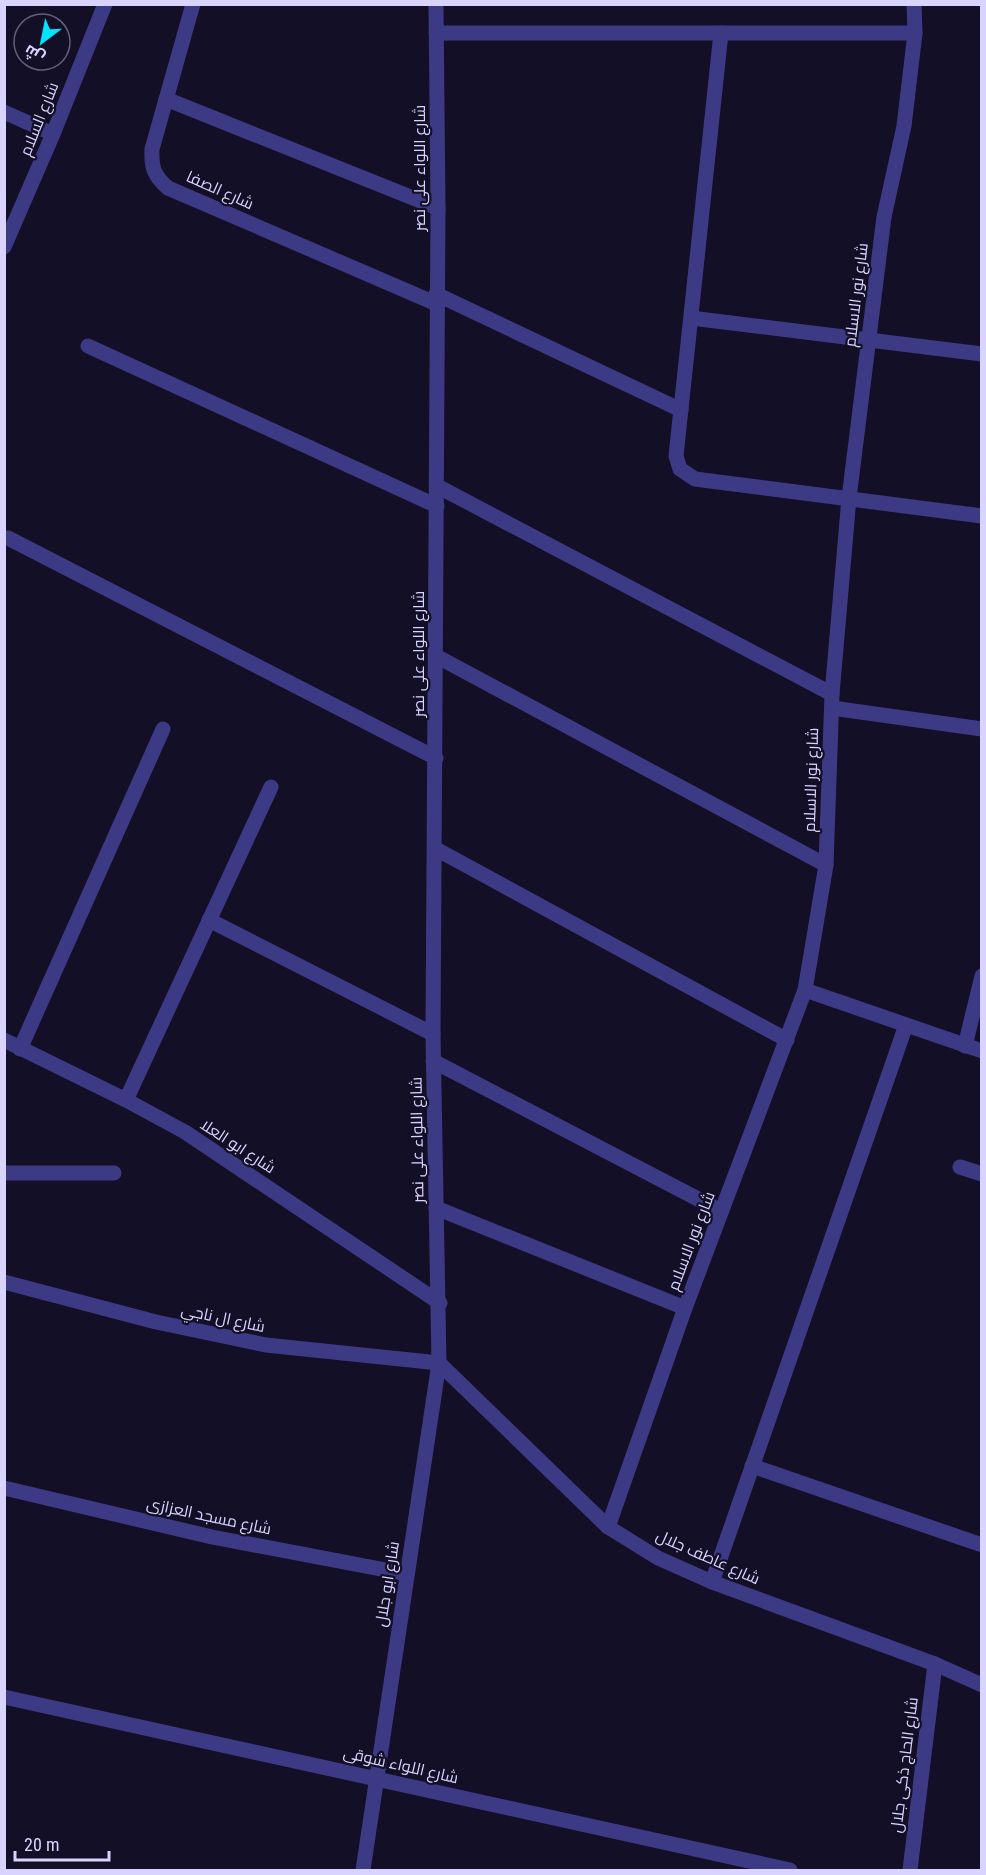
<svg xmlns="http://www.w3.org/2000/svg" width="986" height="1875" font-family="'Roboto Condensed',Cairo,sans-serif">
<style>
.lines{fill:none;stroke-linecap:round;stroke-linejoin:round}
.minor{stroke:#3d3a85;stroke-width:15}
.labels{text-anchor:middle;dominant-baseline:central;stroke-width:4.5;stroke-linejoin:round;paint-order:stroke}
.street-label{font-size:16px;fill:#d9d4ff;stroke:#130f26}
</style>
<rect width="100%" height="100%" fill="#130f26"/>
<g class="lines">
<g class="minor">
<path d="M193 4 152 149C151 167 154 176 168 188L437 304"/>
<path d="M436 33H915"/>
<path d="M721 33 676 456 680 469 695 479 982 516"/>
<path d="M166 99 438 208"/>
<path d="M4 112 53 134"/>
<path d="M4 247 53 134 105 4"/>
<path d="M436 294 681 410"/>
<path d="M691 318 982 354"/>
<path d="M88 346 437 506"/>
<path d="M437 486 832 694"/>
<path d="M8 538 436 758"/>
<path d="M436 656 826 865"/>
<path d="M832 708 982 729"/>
<path d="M436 849 787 1040"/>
<path d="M209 920 433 1034"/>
<path d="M805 990 982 1051"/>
<path d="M4 1040 126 1100 185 1132 440 1303"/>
<path d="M965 1046 982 976"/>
<path d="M20 1049 163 729"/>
<path d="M433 1061 721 1211"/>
<path d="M126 1100 271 787"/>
<path d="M960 1167 982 1174"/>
<path d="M4 1173H114"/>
<path d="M436 1208 685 1308"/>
<path d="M4 1282 156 1322 266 1345 439 1363 608 1527 658 1558 712 1582 935 1664 982 1685"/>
<path d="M752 1466 982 1545"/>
<path d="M4 1488 212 1537 407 1574"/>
<path d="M608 1527 685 1308 805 990 826 865 832 694 849 498 884 217 904 126 915 33 914 4"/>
<path d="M712 1582 906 1025"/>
<path d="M4 1697 790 1870"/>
<path d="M363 1870 439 1363 433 1034 438 208 436 4"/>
<path d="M910 1870 935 1664"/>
</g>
</g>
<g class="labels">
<g class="street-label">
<text transform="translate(39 119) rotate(-68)">شارع السلام</text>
<text transform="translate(419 168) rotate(-90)">شارع اللواء على نصر</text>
<text transform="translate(220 190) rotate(24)">شارع الصفا</text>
<text transform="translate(856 295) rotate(-83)">شارع نور الاسلام</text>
<text transform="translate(418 654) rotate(-90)">شارع اللواء على نصر</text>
<text transform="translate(811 780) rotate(-88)">شارع نور الاسلام</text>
<text transform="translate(417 1140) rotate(-91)">شارع اللواء على نصر</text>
<text transform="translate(238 1146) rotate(33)">شارع ابو العلا</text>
<text transform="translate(691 1241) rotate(-69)">شارع نور الاسلام</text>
<text transform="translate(223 1318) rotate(12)">شارع ال ناجي</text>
<text transform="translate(209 1516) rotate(12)">شارع مسجد العزازى</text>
<text transform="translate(708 1557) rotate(24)">شارع عاطف جلال</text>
<text transform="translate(387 1584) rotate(-81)">شارع ابو جلال</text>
<text transform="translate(401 1765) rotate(13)">شارع اللواء شوقى</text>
<text transform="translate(904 1765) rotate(-83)">شارع الحاج ذكى جلال</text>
</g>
</g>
<rect width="986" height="1875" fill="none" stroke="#d9d4ff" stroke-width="12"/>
<g transform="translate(42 42) rotate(212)"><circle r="28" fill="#130f26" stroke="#625e7d" stroke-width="1.5"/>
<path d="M0-4.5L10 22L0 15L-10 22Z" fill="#00e5ff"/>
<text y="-9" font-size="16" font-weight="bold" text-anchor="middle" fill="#d9d4ff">ش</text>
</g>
<path d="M15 1851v9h94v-9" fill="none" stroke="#d9d4ff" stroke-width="3"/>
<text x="24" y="1851" font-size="18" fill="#d9d4ff" stroke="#130f26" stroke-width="4.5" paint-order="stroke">20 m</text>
</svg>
